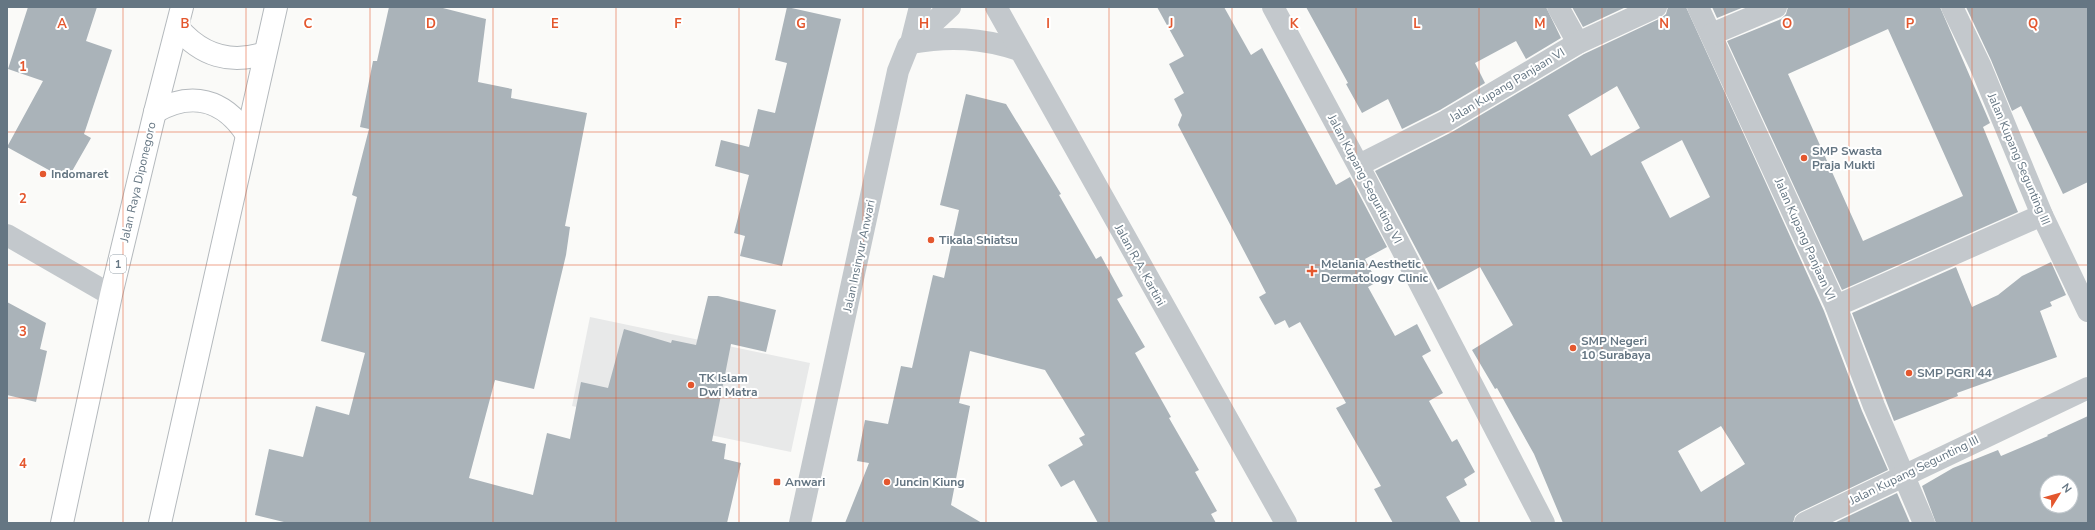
<svg xmlns="http://www.w3.org/2000/svg" width="2095" height="530" font-family="'Nunito Sans',sans-serif">
<style>
.built{fill:#e8e9e9}
.building{fill:#aab3b9;fill-rule:evenodd}
.lines{fill:none;stroke-linecap:round;stroke-linejoin:round}
.highway-casing{stroke:#b4b9bd;stroke-width:24}
.minor{stroke:#c3c8cc;stroke-width:22}
.highway{stroke:#fff;stroke-width:22}
.grid{fill:none;stroke:#e4572e;stroke-width:1;stroke-opacity:0.55}
.poi-dot{fill:#e4572e;stroke:#fff;stroke-width:1.5}
.labels{text-anchor:middle;dominant-baseline:central;stroke-width:4;stroke-linejoin:round;paint-order:stroke}
.shield{fill:#fff;stroke:#939fa8;stroke-width:1}
.shield-label{font-size:11px;font-weight:bold;fill:#657683}
.street-label{font-size:12px;fill:#657683;stroke:#fff}
.poi-label{font-size:12px;font-weight:bold;fill:#657683;stroke:#fff;text-anchor:start}
.grid-label{font-size:13px;text-anchor:middle;font-weight:bold;fill:#e4572e;stroke:#fff;stroke-width:4;stroke-linejoin:round;paint-order:stroke}
</style>
<rect width="100%" height="100%" fill="#fafaf8"/>
<path class="built" d="M590 317 810 363 791 452 572 406Z"/>
<g class="building">
<path d="M28 7H97L86 41 112 50 84 134 91 138 67 180 7 147 43 81 8 69Z"/>
<path d="M389 7H439L486 19 478 82 512 89 511 98 587 113 565 226 570 227 566 255 534 389 495 380 469 478 533 495 547 433 570 439 581 382 608 388 624 329 671 343 672 340 696 345 708 296H718L776 310 766 352 731 344 712 441 726 444 724 459 741 463 727 523H288L255 515 269 449 303 457 316 406 349 415 365 353 321 341 357 197 352 195 369 129 360 127 373 61H377Z"/>
<path d="M787 7 841 19 782 266 740 256 745 236 734 233 749 175 715 166 721 140 749 147 758 109 775 113 787 63 775 60Z"/>
<path d="M1157 7H1224L1251 55 1262 48 1336 185 1350 177 1387 247 1365 259 1377 282 1368 287 1395 336 1417 324 1431 351 1422 356 1443 393 1429 401 1452 442 1457 439 1475 472 1464 479 1467 485 1446 497 1461 523H1393L1374 489 1381 486 1336 408 1346 403 1300 322 1289 328 1285 320 1275 325 1259 297 1266 293 1178 125 1182 115 1174 99 1184 93 1169 64 1184 56Z"/>
<path d="M1306 7H1546L1561 38 1526 59 1516 41 1475 63 1485 83 1440 110 1402 129 1388 99 1362 113 1346 84 1348 83Z"/>
<path d="M1572 7H1626L1583 27Z"/>
<path d="M1668 7H1686L1824 311 1862 411 1888 470 1800 512 1795 516 1793 523H1563L1534 454 1497 388 1495 389 1472 350 1513 325 1480 267 1438 290 1375 171 1452 132 1584 54 1661 18 1666 14ZM1617 86 1640 128 1591 156 1568 115ZM1682 140 1710 197 1670 218 1641 162ZM1721 426 1745 464 1701 492 1678 451Z"/>
<path d="M1712 7H1744L1717 18Z"/>
<path d="M1788 7H1940L1990 123 1983 127 2018 212 1842 290 1727 41 1781 19 1786 14ZM1888 29 1963 196 1863 241 1788 74Z"/>
<path d="M1966 7H2088V182L2063 194 2021 106 2012 111 1991 60Z"/>
<path d="M966 94 1006 104 1061 194 1059 195 1096 259 1101 256 1123 296 1117 299 1145 347 1135 353 1171 417 1169 418 1199 470 1195 472 1217 511 1211 514 1216 523H1098L1074 480 1061 487 1048 465 1083 445 1079 438 1085 435 1045 370 970 351 959 403 970 406 951 505 982 523H845L869 463 857 461 865 420 888 424 901 366 912 368 933 275 944 278 959 210 940 205Z"/>
<path d="M2051 262 2066 295 2050 302 2052 306 2040 311 2057 357 1957 393 1958 396 1894 421 1852 313 1956 267 1972 307 1998 295 2022 276Z"/>
<path d="M7 302 46 323 40 349 47 351 36 402 7 395Z"/>
<path d="M2088 416V523H1936L1922 486 1953 468 1998 450 2001 456 2048 436 2047 435ZM2047 482H2071V506H2047Z"/>
<path d="M1897 493 1910 523H1834Z"/>
</g>
<g class="lines">
<defs>
<g id="highway">
<path d="M178 28C201 55 230 65 265 53"/>
<path d="M155 112C191 91 224 99 247 135"/>
<path d="M62 523 111 295 155 112 182 7"/>
<path d="M160 523 276 7"/>
</g>
</defs>
<use href="#highway" class="highway-casing"/>
<g class="minor">
<path d="M920 7 911 43C950 36 981 38 1019 50"/>
<path d="M996 7 1286 523"/>
<path d="M1273 7 1365 178 1544 523"/>
<path d="M1558 7 1578 43"/>
<path d="M1698 7 1836 306 1874 406 1924 523"/>
<path d="M1952 7 1980 65 2042 215 2088 311"/>
<path d="M1712 34 1776 7"/>
<path d="M1359 165 1446 121 1578 43 1656 7"/>
<path d="M7 235 111 295"/>
<path d="M1836 306 2042 215"/>
<path d="M800 523 898 71 908 46 950 7"/>
<path d="M1805 523 2088 388"/>
</g>
<use href="#highway" class="highway"/>
</g>
<path class="grid" d="M123 7V523M246 7V523M370 7V523M493 7V523M616 7V523M739 7V523M863 7V523M986 7V523M1109 7V523M1232 7V523M1356 7V523M1479 7V523M1602 7V523M1725 7V523M1849 7V523M1972 7V523M7 132H2088M7 265H2088M7 398H2088"/>
<g class="poi-dot">
<circle cx="1804" cy="158" r="4"/>
<circle cx="43" cy="174" r="4"/>
<circle cx="931" cy="240" r="4"/>
<path d="M1310 265h4v4h4v4h-4v4h-4v-4h-4v-4h4z"/>
<circle cx="1573" cy="348" r="4"/>
<circle cx="1909" cy="373" r="4"/>
<circle cx="691" cy="385" r="4"/>
<rect x="773" y="478" width="8" height="8" rx="2"/>
<circle cx="887" cy="482" r="4"/>
</g>
<g class="labels">
<rect class="shield" x="110" y="255" width="16" height="18" rx="3"/>
<g class="shield-label">
<text x="118" y="264">1</text>
</g>
<g class="street-label">
<text transform="translate(1507 85) rotate(-31)">Jalan Kupang Panjaan VI</text>
<text transform="translate(2019 159) rotate(67)">Jalan Kupang Segunting III</text>
<text transform="translate(1365 179) rotate(62)">Jalan Kupang Segunting VI</text>
<text transform="translate(138 182) rotate(-77)">Jalan Raya Diponegoro</text>
<text transform="translate(1805 239) rotate(66)">Jalan Kupang Panjaan VI</text>
<text transform="translate(859 256) rotate(-78)">Jalan Insinyur Anwari</text>
<text transform="translate(1140 265) rotate(61)">Jalan R.A. Kartini</text>
<text transform="translate(1914 470) rotate(-26)">Jalan Kupang Segunting III</text>
</g>
<g class="poi-label">
<text x="1812" y="151">SMP Swasta<tspan x="1812" dy="14">Praja Mukti</tspan></text>
<text x="51" y="174">Indomaret</text>
<text x="939" y="240">Tikala Shiatsu</text>
<text x="1321" y="264">Melania Aesthetic<tspan x="1321" dy="14">Dermatology Clinic</tspan></text>
<text x="1581" y="341">SMP Negeri<tspan x="1581" dy="14">10 Surabaya</tspan></text>
<text x="1917" y="373">SMP PGRI 44</text>
<text x="699" y="378">TK Islam<tspan x="699" dy="14">Dwi Matra</tspan></text>
<text x="785" y="482">Anwari</text>
<text x="895" y="482">Juncin Kiung</text>
</g>
</g>
<g class="grid-label">
<text x="62" y="28">A</text>
<text x="185" y="28">B</text>
<text x="308" y="28">C</text>
<text x="431" y="28">D</text>
<text x="555" y="28">E</text>
<text x="678" y="28">F</text>
<text x="801" y="28">G</text>
<text x="924" y="28">H</text>
<text x="1048" y="28">I</text>
<text x="1171" y="28">J</text>
<text x="1294" y="28">K</text>
<text x="1417" y="28">L</text>
<text x="1540" y="28">M</text>
<text x="1664" y="28">N</text>
<text x="1787" y="28">O</text>
<text x="1910" y="28">P</text>
<text x="2033" y="28">Q</text>
<text x="23" y="71">1</text>
<text x="23" y="203">2</text>
<text x="23" y="336">3</text>
<text x="23" y="468">4</text>
</g>
<rect width="2095" height="530" fill="none" stroke="#657683" stroke-width="16"/>
<g transform="translate(2059 494) rotate(53)"><circle r="19" fill="#ffffff" stroke="#c1c8cd"/>
<path d="M0-3L7 15L0 10L-7 15Z" fill="#e4572e"/>
<text y="-6" font-size="11" font-weight="bold" text-anchor="middle" fill="#657683">N</text>
</g>
</svg>
